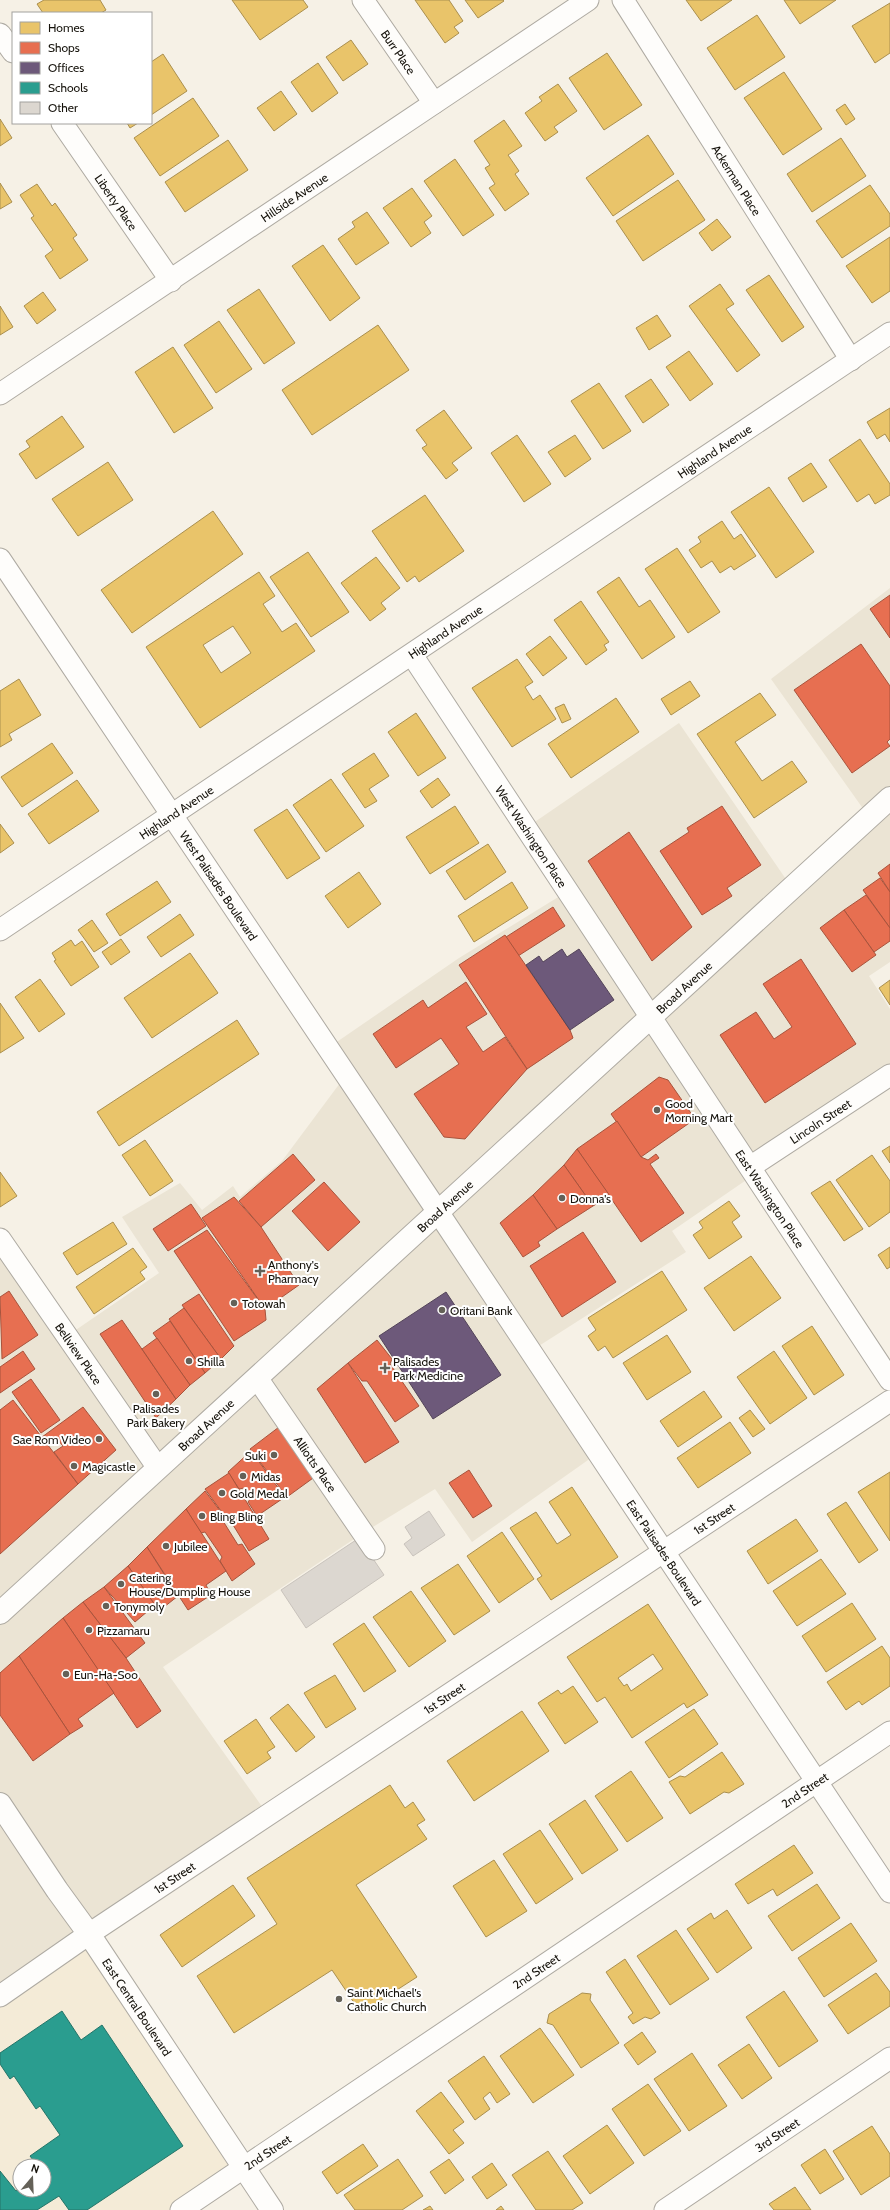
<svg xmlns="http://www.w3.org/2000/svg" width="890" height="2210" font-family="Cabin,sans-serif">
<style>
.commercial{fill:#ebe4d4}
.built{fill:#f4ebd7;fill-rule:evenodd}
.homes{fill:#e9c46a;stroke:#aa8f4e;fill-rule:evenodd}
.shops{fill:#e76f51;stroke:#a8533c}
.offices{fill:#6d597a;stroke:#534459}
.schools{fill:#2a9d8f;stroke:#247468}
.building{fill:#dcd7d0;stroke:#c9c3bc}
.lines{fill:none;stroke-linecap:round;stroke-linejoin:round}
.minor-casing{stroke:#aeaaa2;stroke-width:23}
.secondary-casing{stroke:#aeaaa2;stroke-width:24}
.minor{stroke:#fefdfb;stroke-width:21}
.secondary{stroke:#fefdfb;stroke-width:22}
.poi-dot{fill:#646158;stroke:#fff;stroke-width:1.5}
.labels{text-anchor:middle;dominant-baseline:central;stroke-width:4;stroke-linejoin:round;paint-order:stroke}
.street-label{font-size:12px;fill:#16130c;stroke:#fff}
.poi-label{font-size:12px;fill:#16130c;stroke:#fff;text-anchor:start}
</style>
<rect width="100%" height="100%" fill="#f6f1e6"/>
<path class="commercial" d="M890 588V962L869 976 890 1009V1075L755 1174 672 1231 686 1252 531 1351 598 1453 472 1542 435 1489 363 1533 163 1667 268 1815 0 1996V1239L67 1336 159 1273 122 1217 180 1183 202 1210 233 1186 240 1197 282 1161 346 1075 328 1048 459 958 568 891 526 828 679 723 792 888 869 817 771 679Z"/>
<path class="built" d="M89 1934 245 2168 181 2210H0V1993ZM20 2166H44V2190H20Z"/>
<g class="homes">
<path d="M44 0H100L106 10 101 13H43L37 4Z"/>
<path d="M232 0H303L308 7 260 40Z"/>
<path d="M415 0H449L463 21 454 27 459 33 445 43Z"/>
<path d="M465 0H503L504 1 478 18Z"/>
<path d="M686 0H732L701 21Z"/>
<path d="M784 0H836L800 24Z"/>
<path d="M890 3V53L875 63 852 26Z"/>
<path d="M757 15 785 57 735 90 707 48Z"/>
<path d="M351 40 368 64 343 81 326 57Z"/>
<path d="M607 53 642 105 604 130 569 78Z"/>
<path d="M163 54 187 91 151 115V62Z"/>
<path d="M318 63 338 93 312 112 291 82Z"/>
<path d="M784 72 822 129 783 155 744 98Z"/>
<path d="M558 84 577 111 554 127 558 132 545 141 525 113 542 101 539 97Z"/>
<path d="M281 91 297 114 274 131 257 108Z"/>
<path d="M193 98 219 136 160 176 134 138Z"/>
<path d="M845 104 855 119 846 125 836 110Z"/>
<path d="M0 119 12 138 0 146Z"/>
<path d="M504 120 522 146 508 155 519 171 515 174 529 194 505 211 489 188 495 184 485 168 490 165 474 141Z"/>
<path d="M127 123H138L130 128Z"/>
<path d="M648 135 674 174 613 216 586 178Z"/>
<path d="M841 138 866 176 812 212 787 174Z"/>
<path d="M228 140 248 170 185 212 165 182Z"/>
<path d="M455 159 494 215 463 236 424 181Z"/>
<path d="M678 180 705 220 643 261 616 221Z"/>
<path d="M0 183 12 202 0 209Z"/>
<path d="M37 184 52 206 55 203 77 235 73 238 88 260 60 279 45 256 53 250 31 218 34 216 20 195Z"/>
<path d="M870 185 890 214V226L842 258 816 221Z"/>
<path d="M412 188 432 216 424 222 431 233 411 247 383 208Z"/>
<path d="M367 212 389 243 356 265 338 239 355 227 352 222Z"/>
<path d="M717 219 731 237 712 251 699 233Z"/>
<path d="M890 237V291L872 303 846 266Z"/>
<path d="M323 245 360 298 330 321 292 266Z"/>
<path d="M769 275 804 327 782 342 746 290Z"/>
<path d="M720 284 734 304 726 309 760 355 737 372 689 306Z"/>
<path d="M259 289 295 343 264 364 227 310Z"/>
<path d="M43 292 56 310 37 324 24 306Z"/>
<path d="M0 306 13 327 0 335Z"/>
<path d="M657 315 671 336 649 350 636 328Z"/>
<path d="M219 321 252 369 216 393 184 345Z"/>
<path d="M378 325 409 370 312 435 282 390Z"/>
<path d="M173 347 213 408 174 433 135 372Z"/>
<path d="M689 351 713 384 690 401 666 367Z"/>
<path d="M651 379 669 405 643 423 625 396Z"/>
<path d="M599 383 631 431 603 449 571 401Z"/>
<path d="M890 408V442L885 434 877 439 867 422Z"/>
<path d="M444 410 472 448 452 463 458 470 446 479 422 448 427 445 416 430Z"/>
<path d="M62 416 84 447 36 479 19 454 30 447 26 441Z"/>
<path d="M517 435 551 484 524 502 491 453Z"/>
<path d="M575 435 591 459 565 477 548 452Z"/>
<path d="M860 439 890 484V495L875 504 869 494 857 502 829 460Z"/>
<path d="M108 462 133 500 78 536 52 499Z"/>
<path d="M811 463 827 487 803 502 788 478Z"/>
<path d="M769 487 814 552 776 578 731 512Z"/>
<path d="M425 495 464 551 419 582 415 576 407 582 372 531Z"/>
<path d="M213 511 243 554 132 633 101 590Z"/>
<path d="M722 521 734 539 741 534 756 556 734 570 731 566 720 573 712 561 701 568 689 550 701 542 698 537Z"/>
<path d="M677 548 720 612 688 633 645 569Z"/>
<path d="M308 552 349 612 311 637 270 577Z"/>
<path d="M376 557 400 588 381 603 386 609 370 621 341 583Z"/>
<path d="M259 572 275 596 263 604 282 632 296 623 315 651 200 728 146 647ZM233 626 251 653 221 673 203 645Z"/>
<path d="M619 577 639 607 650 600 675 637 642 659 597 592Z"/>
<path d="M581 601 609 642 604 645 607 650 586 665 554 620Z"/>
<path d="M550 636 567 658 543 676 526 654Z"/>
<path d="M517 659 533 682 525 687 533 700 540 695 556 719 512 747 472 688Z"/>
<path d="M19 679 41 715 9 734 12 740 0 747V691Z"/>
<path d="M690 681 700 696 671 715 661 699Z"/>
<path d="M760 693 776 715 735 742 762 781 792 761 807 782 754 818 697 734Z"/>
<path d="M616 698 639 732 571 778 548 744Z"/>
<path d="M564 704 571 719 562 723 555 708Z"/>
<path d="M416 713 446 758 418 776 388 732Z"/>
<path d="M52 743 73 773 22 807 1 777Z"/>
<path d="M374 753 389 776 369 789 377 801 365 808 342 774Z"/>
<path d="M438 778 450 795 432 808 420 791Z"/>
<path d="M331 779 364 826 326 852 293 805Z"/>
<path d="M77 780 99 811 49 844 28 814Z"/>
<path d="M455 806 479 843 430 874 406 837Z"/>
<path d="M287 809 320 858 287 879 254 830Z"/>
<path d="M0 824 14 843 0 853Z"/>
<path d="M488 844 506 872 465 900 446 871Z"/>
<path d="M359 872 381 904 348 928 325 896Z"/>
<path d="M157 881 171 902 120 936 106 914Z"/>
<path d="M512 882 528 908 474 942 458 916Z"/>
<path d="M180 914 194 935 161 957 147 937Z"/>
<path d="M92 920 108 943 94 952 78 930Z"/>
<path d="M121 939 130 952 111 965 102 952Z"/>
<path d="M71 940 75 946 82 941 99 967 71 986 54 961 56 960 52 953Z"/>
<path d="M190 953 218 993 152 1038 124 998Z"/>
<path d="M40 979 65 1014 39 1032 15 997Z"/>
<path d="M890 980V1005L879 988Z"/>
<path d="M0 1003 24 1038 0 1053Z"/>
<path d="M237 1020 259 1054 119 1146 97 1112Z"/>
<path d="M145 1140 173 1181 150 1196 122 1155Z"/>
<path d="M890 1146V1163L882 1151Z"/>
<path d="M872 1155 890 1181V1212L869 1227 836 1180Z"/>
<path d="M0 1172 17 1196 0 1207Z"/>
<path d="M830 1181 863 1229 844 1241 811 1193Z"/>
<path d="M729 1201 740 1216 732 1222 742 1237 709 1259 693 1235 703 1228 699 1222Z"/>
<path d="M113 1222 127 1244 77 1275 63 1253Z"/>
<path d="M890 1247V1267L887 1269 878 1255Z"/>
<path d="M133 1248 147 1267 140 1272 145 1279 94 1314 76 1287Z"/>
<path d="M751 1256 781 1298 734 1331 704 1288Z"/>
<path d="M662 1271 687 1310 613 1358 605 1346 598 1351 588 1336 596 1330 588 1318Z"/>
<path d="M812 1326 844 1375 814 1395 782 1346Z"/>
<path d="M667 1335 691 1372 647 1400 623 1363Z"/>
<path d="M774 1351 807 1398 770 1424 737 1377Z"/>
<path d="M704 1391 722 1417 678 1447 660 1421Z"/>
<path d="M750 1410 765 1429 753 1437 739 1418Z"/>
<path d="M730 1422 751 1453 698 1488 677 1458Z"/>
<path d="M890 1472V1541L858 1492Z"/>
<path d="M572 1487 618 1557 551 1600 537 1579 542 1576 510 1528 536 1512 557 1544 571 1535 549 1502Z"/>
<path d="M846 1502 878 1550 859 1563 827 1514Z"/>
<path d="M796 1519 818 1551 768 1584 747 1551Z"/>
<path d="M502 1532 534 1579 499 1603 467 1556Z"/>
<path d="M821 1559 846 1594 797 1626 773 1591Z"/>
<path d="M458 1564 490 1611 454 1635 421 1588Z"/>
<path d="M411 1591 446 1641 409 1667 373 1617Z"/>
<path d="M852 1603 876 1639 826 1672 802 1636Z"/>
<path d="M648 1604 708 1695 687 1708 684 1703 632 1738 605 1697 597 1702 567 1657ZM653 1654 663 1669 631 1691 627 1684 624 1686 618 1678Z"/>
<path d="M364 1623 396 1671 364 1692 333 1644Z"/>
<path d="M882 1646 890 1658V1686L862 1705 859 1701 846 1710 827 1682Z"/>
<path d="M335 1675 356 1709 326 1728 304 1693Z"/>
<path d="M573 1686 598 1722 565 1744 538 1703 558 1690 561 1694Z"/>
<path d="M288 1704 315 1737 296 1752 270 1718Z"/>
<path d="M694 1709 718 1744 669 1778 645 1742Z"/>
<path d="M522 1711 549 1751 474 1801 447 1761Z"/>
<path d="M256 1719 275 1747 267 1752 271 1758 247 1774 224 1741Z"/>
<path d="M722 1752 744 1784 729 1793 724 1792 690 1814 669 1782 680 1776 685 1777Z"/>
<path d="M631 1771 663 1818 627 1842 595 1796Z"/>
<path d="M390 1785 405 1808 413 1802 425 1820 417 1825 427 1839 356 1885 417 1977 361 2013 332 1970 234 2033 197 1976 277 1924 247 1878Z"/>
<path d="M585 1800 618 1850 582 1874 549 1824Z"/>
<path d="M540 1830 573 1879 536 1904 503 1854Z"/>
<path d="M794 1845 813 1873 777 1896 773 1889 748 1904 735 1884Z"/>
<path d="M494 1860 527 1911 486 1937 453 1886Z"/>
<path d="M817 1884 840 1918 792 1951 768 1916Z"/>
<path d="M233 1885 255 1916 182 1967 160 1935Z"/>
<path d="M727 1910 752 1948 717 1973 687 1929 711 1913 714 1919Z"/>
<path d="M851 1923 877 1961 824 1997 798 1958Z"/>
<path d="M676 1930 709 1979 670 2005 637 1956Z"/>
<path d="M625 1959 660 2013 651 2019 645 2017 633 2024 628 2017 633 2013 606 1972Z"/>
<path d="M876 1973 890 1992V2006L848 2034 828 2005Z"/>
<path d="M784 1991 818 2041 779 2067 746 2017Z"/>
<path d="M582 1993 591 1994 590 2000 619 2043 581 2068 553 2025 547 2023 549 2014Z"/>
<path d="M540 2028 574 2075 533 2103 500 2056Z"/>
<path d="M642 2032 656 2052 638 2065 624 2045Z"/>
<path d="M749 2044 772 2078 742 2099 718 2065Z"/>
<path d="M692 2053 727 2106 689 2131 654 2079Z"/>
<path d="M484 2056 510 2094 497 2103 490 2092 483 2098 490 2109 475 2120 448 2081Z"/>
<path d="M648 2084 681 2131 644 2156 612 2109Z"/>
<path d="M441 2092 464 2122 453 2130 464 2143 449 2154 416 2111Z"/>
<path d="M607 2125 634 2163 590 2194 563 2156Z"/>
<path d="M872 2126 890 2154V2176L861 2195 833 2151Z"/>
<path d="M363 2144 378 2166 337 2194 322 2172Z"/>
<path d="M825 2149 844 2179 820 2194 801 2165Z"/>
<path d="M548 2151 583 2203 572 2210H536L512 2175Z"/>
<path d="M398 2159 423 2196 402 2210H355L344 2195Z"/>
<path d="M449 2159 464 2180 445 2194 430 2172Z"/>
<path d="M492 2163 507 2185 487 2199 472 2177Z"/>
<path d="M795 2187 811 2210H774L769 2204Z"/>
<path d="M430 2206 433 2210H423Z"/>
<path d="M501 2206 504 2210H496Z"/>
</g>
<g class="shops">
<path d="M890 595V638L870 609Z"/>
<path d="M861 644 890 686V739L887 742 890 746 852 773 794 690Z"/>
<path d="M722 806 761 865 727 888 732 896 702 915 660 851 689 832 687 828Z"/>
<path d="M629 832 692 927 652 961 588 861Z"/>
<path d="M890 864V892L878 873Z"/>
<path d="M880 878 890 892V928L863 890Z"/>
<path d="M866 895 890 928V941L874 952 844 910Z"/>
<path d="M553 907 565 926 518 956 506 937Z"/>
<path d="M844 910 876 955 852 972 820 928Z"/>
<path d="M505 935 570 1030 573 1038 527 1069 459 965Z"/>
<path d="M801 959 856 1044 765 1103 720 1035 756 1012 774 1039 792 1027 763 984Z"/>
<path d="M466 982 487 1014 466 1027 483 1052 505 1037 527 1069 465 1139 444 1137 414 1094 459 1064 441 1038 396 1068 373 1034 423 1000 428 1008Z"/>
<path d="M659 1077 668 1080 695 1119 641 1157 611 1114Z"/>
<path d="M617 1121 641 1157 648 1160 656 1154 659 1158 650 1164 684 1213 641 1242 577 1149Z"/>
<path d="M577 1149 610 1196 593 1206 564 1165Z"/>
<path d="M293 1154 315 1180 261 1227 239 1201Z"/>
<path d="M564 1165 593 1206 557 1229 533 1195Z"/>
<path d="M324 1182 360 1222 328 1251 292 1211Z"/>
<path d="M533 1195 557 1229 538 1242 540 1246 523 1257 500 1223Z"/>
<path d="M234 1197 261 1227 299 1285 265 1309 202 1218Z"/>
<path d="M191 1204 206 1226 168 1251 153 1229Z"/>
<path d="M207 1230 265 1309 266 1320 234 1341 174 1251Z"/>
<path d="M583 1232 616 1282 562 1317 530 1266Z"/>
<path d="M9 1291 38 1335 2 1359 0 1297Z"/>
<path d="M199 1294 234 1346 221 1359 182 1305Z"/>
<path d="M184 1308 221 1359 205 1373 169 1319Z"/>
<path d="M122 1320 176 1399 156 1418 100 1334Z"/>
<path d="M170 1321 205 1373 190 1385 153 1333Z"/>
<path d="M157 1338 190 1385 176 1399 142 1349Z"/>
<path d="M377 1340 392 1359 390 1364 419 1406 395 1422 367 1381H362L348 1363Z"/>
<path d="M23 1351 35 1369 0 1393V1367Z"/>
<path d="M348 1363 399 1442 365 1463 317 1389Z"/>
<path d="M31 1379 60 1420 41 1433 12 1392Z"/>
<path d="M13 1400 78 1484 0 1554V1410Z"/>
<path d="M83 1407 116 1450 78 1484 54 1452 63 1446 57 1439 48 1446 42 1437Z"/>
<path d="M283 1424 320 1473 287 1497 250 1449Z"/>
<path d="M251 1451 285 1497 257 1516 248 1502 251 1498 244 1488 239 1489 228 1472Z"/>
<path d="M469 1470 492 1506 473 1518 449 1483Z"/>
<path d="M229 1473 269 1539 249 1551 227 1515H224L205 1489Z"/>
<path d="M205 1491 224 1516 223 1521 238 1545 242 1544 255 1564 232 1581 220 1561 222 1557 205 1532 201 1533 186 1509Z"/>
<path d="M186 1509 226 1571 206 1585 211 1595 188 1610 147 1547Z"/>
<path d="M147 1547 178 1596 159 1611 128 1566Z"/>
<path d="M128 1566 155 1605 135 1622 104 1587Z"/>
<path d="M104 1587 145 1643 126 1658 83 1602Z"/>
<path d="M83 1602 126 1658 161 1711 137 1728 63 1618Z"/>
<path d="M63 1618 114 1693 78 1719 83 1726 70 1734 19 1656Z"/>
<path d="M19 1656 70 1734 33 1761 0 1715V1673Z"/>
</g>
<g class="offices">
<path d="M562 949 567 957 579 949 614 1000 570 1030 526 965 539 956 543 962Z"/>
<path d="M446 1292 501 1375 433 1419 379 1336Z"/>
</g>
<path class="schools" d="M62 2011 81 2040 102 2025 183 2146 87 2210H69L59 2196 37 2210H0V2171L16 2191 20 2188V2190H44V2166H32L36 2164 30 2156 60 2135 40 2106 36 2109 14 2076 10 2079 0 2064V2053Z"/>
<g class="building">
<path d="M429 1511 445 1535 413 1556 404 1544 412 1538 405 1527Z"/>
<path d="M359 1538 384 1575 306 1628 281 1590Z"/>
</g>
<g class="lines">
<defs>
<g id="minor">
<path id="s1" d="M363 0 434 103"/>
<path id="s2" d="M623 0 851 360"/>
<path d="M0 34 13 52"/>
<path id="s3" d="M62 123 171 281"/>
<path id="s4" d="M0 394 588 0"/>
<path id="s5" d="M0 559 438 1212 890 1892"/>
<path id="s6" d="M412 655 890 1380"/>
<path id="s7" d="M0 930 890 333"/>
<path id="s8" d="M750 1167 890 1075"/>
<path id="s9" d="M0 1239 158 1468"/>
<path id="s10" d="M257 1378 374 1549"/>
<path id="s11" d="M0 1996 89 1934 890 1401"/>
<path id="s12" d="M181 2210 890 1732"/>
<path id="s13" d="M665 2210 890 2058"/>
</g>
<g id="secondary">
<path id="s14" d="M0 1613 890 798"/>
<path id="s15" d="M0 1804 57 1890 89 1934 272 2210"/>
</g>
</defs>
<use href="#minor" class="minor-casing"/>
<use href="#secondary" class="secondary-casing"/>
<use href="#minor" class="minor"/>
<use href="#secondary" class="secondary"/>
</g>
<g class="poi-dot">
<circle cx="657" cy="1110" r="4"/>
<circle cx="562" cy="1198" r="4"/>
<path d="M258 1265h4v4h4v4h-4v4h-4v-4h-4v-4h4z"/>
<circle cx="234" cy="1303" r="4"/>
<circle cx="442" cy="1310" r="4"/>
<circle cx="189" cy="1361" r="4"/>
<path d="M383 1362h4v4h4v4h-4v4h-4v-4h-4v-4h4z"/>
<circle cx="156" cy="1394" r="4"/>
<circle cx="99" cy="1439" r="4"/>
<circle cx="274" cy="1455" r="4"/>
<circle cx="74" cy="1466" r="4"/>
<circle cx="243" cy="1476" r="4"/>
<circle cx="222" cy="1493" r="4"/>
<circle cx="202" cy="1516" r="4"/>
<circle cx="166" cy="1546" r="4"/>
<circle cx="121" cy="1584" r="4"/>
<circle cx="106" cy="1606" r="4"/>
<circle cx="89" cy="1630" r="4"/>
<circle cx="66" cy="1674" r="4"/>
<circle cx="339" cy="1999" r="4"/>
</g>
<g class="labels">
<g class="street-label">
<text stroke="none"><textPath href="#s1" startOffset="63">Burr Place</textPath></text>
<text stroke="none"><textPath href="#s2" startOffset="213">Ackerman Place</textPath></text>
<text stroke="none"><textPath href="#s4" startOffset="354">Hillside Avenue</textPath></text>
<text stroke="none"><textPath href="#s3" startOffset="96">Liberty Place</textPath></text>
<text stroke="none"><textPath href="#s7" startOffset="860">Highland Avenue</textPath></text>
<text stroke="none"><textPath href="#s7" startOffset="536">Highland Avenue</textPath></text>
<text stroke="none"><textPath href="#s7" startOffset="212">Highland Avenue</textPath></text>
<text stroke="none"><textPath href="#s6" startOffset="217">West Washington Place</textPath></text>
<text stroke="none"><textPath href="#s5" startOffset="393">West Palisades Boulevard</textPath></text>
<text stroke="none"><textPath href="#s14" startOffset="927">Broad Avenue</textPath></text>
<text stroke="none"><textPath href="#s8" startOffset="84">Lincoln Street</textPath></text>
<text stroke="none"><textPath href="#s6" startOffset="651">East Washington Place</textPath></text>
<text stroke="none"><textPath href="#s14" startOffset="603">Broad Avenue</textPath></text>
<text stroke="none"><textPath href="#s9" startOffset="139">Bellview Place</textPath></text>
<text stroke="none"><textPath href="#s14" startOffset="279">Broad Avenue</textPath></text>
<text stroke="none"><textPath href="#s10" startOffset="104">Alliotts Place</textPath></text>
<text stroke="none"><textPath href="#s11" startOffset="859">1st Street</textPath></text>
<text stroke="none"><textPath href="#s5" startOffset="1195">East Palisades Boulevard</textPath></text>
<text stroke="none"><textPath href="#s11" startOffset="535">1st Street</textPath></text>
<text stroke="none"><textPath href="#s12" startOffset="752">2nd Street</textPath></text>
<text stroke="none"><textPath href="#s11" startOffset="211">1st Street</textPath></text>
<text stroke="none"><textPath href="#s12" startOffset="428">2nd Street</textPath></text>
<text stroke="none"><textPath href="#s15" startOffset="245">East Central Boulevard</textPath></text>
<text stroke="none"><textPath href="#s13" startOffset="135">3rd Street</textPath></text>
<text stroke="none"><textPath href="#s12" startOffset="104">2nd Street</textPath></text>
</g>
<g class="poi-label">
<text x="665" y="1103">Good<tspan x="665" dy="14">Morning Mart</tspan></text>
<text x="570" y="1198">Donna's</text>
<text x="268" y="1264">Anthony's<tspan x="268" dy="14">Pharmacy</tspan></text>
<text x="242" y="1303">Totowah</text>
<text x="450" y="1310">Oritani Bank</text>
<text x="197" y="1361">Shilla</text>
<text x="393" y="1361">Palisades<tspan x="393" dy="14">Park Medicine</tspan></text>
<text x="156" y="1408" text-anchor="middle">Palisades<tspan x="156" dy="14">Park Bakery</tspan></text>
<text x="91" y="1439" text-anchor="end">Sae Rom Video</text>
<text x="266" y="1455" text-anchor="end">Suki</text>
<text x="82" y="1466">Magicastle</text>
<text x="251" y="1476">Midas</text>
<text x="230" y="1493">Gold Medal</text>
<text x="210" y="1516">Bling Bling</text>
<text x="174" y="1546">Jubilee</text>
<text x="129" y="1577">Catering<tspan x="129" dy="14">House/Dumpling House</tspan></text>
<text x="114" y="1606">Tonymoly</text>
<text x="97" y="1630">Pizzamaru</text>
<text x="74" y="1674">Eun-Ha-Soo</text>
<text x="347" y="1992">Saint Michael's<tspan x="347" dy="14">Catholic Church</tspan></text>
</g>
</g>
<rect x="12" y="12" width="140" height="112" fill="#ffffff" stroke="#a2a19e"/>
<rect x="20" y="22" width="20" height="12" fill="#e9c46a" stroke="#a2a19e"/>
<text x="48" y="32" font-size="12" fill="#16130c">Homes</text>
<rect x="20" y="42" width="20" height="12" fill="#e76f51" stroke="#a2a19e"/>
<text x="48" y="52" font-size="12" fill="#16130c">Shops</text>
<rect x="20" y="62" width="20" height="12" fill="#6d597a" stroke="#a2a19e"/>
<text x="48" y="72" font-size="12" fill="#16130c">Offices</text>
<rect x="20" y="82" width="20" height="12" fill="#2a9d8f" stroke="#a2a19e"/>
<text x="48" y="92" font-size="12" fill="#16130c">Schools</text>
<rect x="20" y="102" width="20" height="12" fill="#dcd7d0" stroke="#a2a19e"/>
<text x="48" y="112" font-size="12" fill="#16130c">Other</text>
<g transform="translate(32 2178) rotate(19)"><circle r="19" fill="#ffffff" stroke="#a2a19e"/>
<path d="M0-3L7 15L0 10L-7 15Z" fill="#646158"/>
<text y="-6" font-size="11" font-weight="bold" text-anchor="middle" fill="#16130c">N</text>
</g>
</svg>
